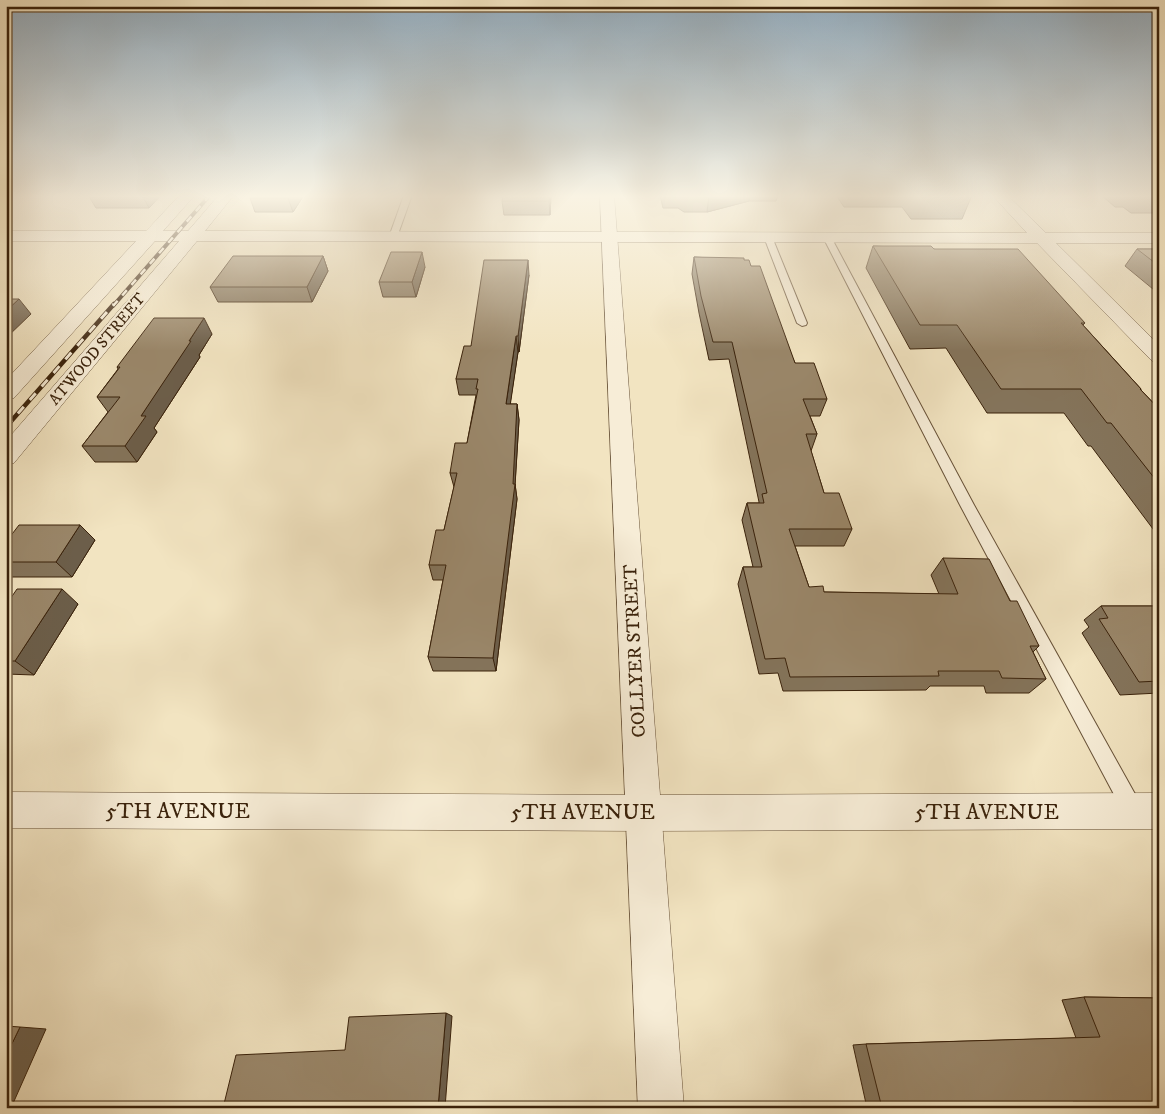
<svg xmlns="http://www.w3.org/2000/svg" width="1165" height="1114" font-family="'IM FELL DW Pica',serif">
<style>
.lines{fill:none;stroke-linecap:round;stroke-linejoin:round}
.service-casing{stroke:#685238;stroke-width:2}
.minor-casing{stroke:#685238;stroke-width:1}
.tertiary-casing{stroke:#685238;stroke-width:1}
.service{fill:#f7edd7;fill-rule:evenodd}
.minor{fill:#f7edd7;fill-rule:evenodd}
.tertiary{fill:#f7edd7;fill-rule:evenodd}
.rail-far1-casing{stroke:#3a220b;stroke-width:4}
.rail-casing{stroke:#3a220b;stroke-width:4.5}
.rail-far1{stroke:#f7edd7;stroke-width:2.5;stroke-dasharray:7;stroke-linecap:butt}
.rail{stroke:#f7edd7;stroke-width:3;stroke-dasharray:9;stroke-linecap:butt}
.wall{fill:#84745b;stroke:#3a220b}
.shaded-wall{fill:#6c5e4a;stroke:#3a220b}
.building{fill:#9a876a;stroke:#3a220b}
.labels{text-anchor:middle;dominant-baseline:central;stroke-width:4.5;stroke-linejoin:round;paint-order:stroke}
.far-street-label{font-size:16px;fill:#3a220b;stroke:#f7edd7}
.street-label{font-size:19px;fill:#3a220b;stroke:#f7edd7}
.near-street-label{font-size:22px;fill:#3a220b;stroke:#f7edd7}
</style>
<rect width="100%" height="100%" fill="#f2e4c1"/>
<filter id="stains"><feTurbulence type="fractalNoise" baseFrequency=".004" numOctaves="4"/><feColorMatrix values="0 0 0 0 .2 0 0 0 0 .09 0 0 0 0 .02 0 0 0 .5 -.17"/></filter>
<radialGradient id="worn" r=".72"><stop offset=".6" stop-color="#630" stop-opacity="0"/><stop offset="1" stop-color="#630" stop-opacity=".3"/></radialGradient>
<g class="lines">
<defs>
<g id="service">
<path d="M6 195H16L6 201Z"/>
<path d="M404 195H412L397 237 396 239H390L389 237Z"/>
<path d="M768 234 772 237 807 323 806 325 802 326 797 323 764 237Z"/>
<path d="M827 234 831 237 974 505 1140 803 1143 810 1140 817 1133 820 1126 817 960 505 823 237Z"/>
</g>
<g id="minor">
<path d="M180 195H195L163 231H188L219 195H234L205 231 1027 233 992 195H1007L1046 233H1159V243H1056L1159 345V363L1152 361 1037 243 197 241 14 463 6 465V441L179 241H155L14 398 6 400V380L136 241H6V231H146Z"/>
<path d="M6 792 644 795 1159 793V829L644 831 6 828Z"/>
</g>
<path id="tertiary" d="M600 195H614L684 1108H638Z"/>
</defs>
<use href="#service" class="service-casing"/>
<use href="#minor" class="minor-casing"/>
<use href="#tertiary" class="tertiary-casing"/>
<use href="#service" class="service"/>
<use href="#minor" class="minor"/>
<use href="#tertiary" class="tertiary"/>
<defs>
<path id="rail-far1" d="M113 306 210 195"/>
<path id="rail" d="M6 427 114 304"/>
</defs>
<use href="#rail-far1" class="rail-far1-casing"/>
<use href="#rail" class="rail-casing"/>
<use href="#rail-far1" class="rail-far1"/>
<use href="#rail" class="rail"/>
</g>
<g class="wall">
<path d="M88 195H161L149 208H96Z"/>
<path d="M304 195 293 212H255L250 198Z"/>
<path d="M501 195H551L550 215H504L502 201 503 197H501Z"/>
<path d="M660 195H972L962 219H911L902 207H844L836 195H778L776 201H749L707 212H684L678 208H663Z"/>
<path d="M1101 195H1159V213H1131L1123 207H1115Z"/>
<path d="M873 246 934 249 1085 323 1083 325 1141 389V390L1159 409V537L1091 446H1088L1064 413H987L946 348 910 349 866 268Z"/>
<path d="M1137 249H1159V294L1125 266Z"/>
<path d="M323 256 328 271 312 302H218L210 287Z"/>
<path d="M694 257 744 260 751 266 795 363 827 399 820 416H810L817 434 811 451 824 493 852 529 844 546H795L809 587 824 592 939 594 931 575 943 558 1010 601 1039 646 1033 652 1046 679 1029 693H986L984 686H930L926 690 783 691 778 673 759 674 738 584 743 567H753L742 520 747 503H759V502L729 359 709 360 699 313 692 274Z"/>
<path d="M425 267 416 297H383L379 282Z"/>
<path d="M529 275 519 352H518L510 404H517L519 420 515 484 517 499 496 671H433L428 657 443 580H433L429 565 444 530 454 487 450 473 467 443 476 395H459L456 379 471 346Z"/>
<path d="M212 334 199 355 200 357 154 428 157 432 137 462H95L82 446 108 412 97 397 118 369 117 367Z"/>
<path d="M80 525 95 540 72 577H9L6 575V542Z"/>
<path d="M78 604 34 675 6 674V605Z"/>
<path d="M1101 606H1159V693L1120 695 1082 633 1089 627 1084 620Z"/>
<path d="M1084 997 1159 998 1073 1102 1059 1108H867L853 1045 866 1044 1076 1038 1062 1000Z"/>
</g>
<g class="shaded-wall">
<path d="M142 195H161L149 208Z"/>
<path d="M290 195H304L293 212 288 198Z"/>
<path d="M550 195H551L550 215 549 201Z"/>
<path d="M709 195H750L749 201 707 212Z"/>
<path d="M422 252 425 267 416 297 412 282Z"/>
<path d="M323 256 328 271 312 302 307 287Z"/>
<path d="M528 260 529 275 519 352 518 336Z"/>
<path d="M19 299 31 314 6 338V311Z"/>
<path d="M204 318 212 334 199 355 200 357 154 428 157 432 137 462 125 446 141 416Z"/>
<path d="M516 336 518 352 508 420 506 404Z"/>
<path d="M517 404 519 420 515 486V484L517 499 496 671 493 658Z"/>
<path d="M80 525 95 540 72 577 56 562Z"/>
<path d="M62 589 78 604 34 675 15 661Z"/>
<path d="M446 1013 452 1016 445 1108H438Z"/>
<path d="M20 1027 46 1029 11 1108H6V1056Z"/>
</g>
<g class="building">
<path d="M252 195H290L288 198H250Z"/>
<path d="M504 195H550L549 201H502Z"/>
<path d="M873 246H931L934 249H1018L1085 323H1081L1141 389H1140L1159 409V484L1111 423H1107L1081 389H1001L957 325H920Z"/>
<path d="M1137 249H1159V266Z"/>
<path d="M391 252H422L412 282H379Z"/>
<path d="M233 256H323L307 287H210Z"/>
<path d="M694 257 744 258V260H749L751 266H760L795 363H814L827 399H803L817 434H806L824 493H839L852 529H789L809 587 823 586 824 592 958 594 943 558 989 559 1010 601H1017L1039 646H1030L1046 679 1002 678 999 671H938L939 676 790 677 785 658 765 659 743 567H762L747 503H764L762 494 767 493 732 342H713L701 296Z"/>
<path d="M484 260H528L518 336H516L506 404H517L513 484H515L493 658 428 657 446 565H429L436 530H444L457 473H450L455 443H467L478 389H476L478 379H456L464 346H471Z"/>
<path d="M6 299H19L6 311Z"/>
<path d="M154 318H204L189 341H191L141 416H146L125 446H82L120 397H97L120 367H117Z"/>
<path d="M19 525H80L56 562H6V542Z"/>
<path d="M17 589H62L15 661H6V605Z"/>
<path d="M1101 606H1159V681L1139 682 1099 619 1108 618Z"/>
<path d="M1084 997 1159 998V1102H1073L1075 1106 1059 1108H882L866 1044 1100 1037Z"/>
<path d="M446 1013 438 1108H223L236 1055 345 1050 349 1017Z"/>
<path d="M6 1026 20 1027 6 1056Z"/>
</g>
<linearGradient id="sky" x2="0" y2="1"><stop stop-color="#93adc0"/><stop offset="0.56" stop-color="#f9f3e3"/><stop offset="1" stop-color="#f9f3e3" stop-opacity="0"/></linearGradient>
<rect width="1165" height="351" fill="url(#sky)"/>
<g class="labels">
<g class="far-street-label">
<text transform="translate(97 349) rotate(-50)">ATWOOD STREET</text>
</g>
<g class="street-label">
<text transform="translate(635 651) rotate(-93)">COLLYER STREET</text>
</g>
<g class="near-street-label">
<text x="178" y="811">5TH AVENUE</text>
<text x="583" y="812">5TH AVENUE</text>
<text x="987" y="812">5TH AVENUE</text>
</g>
</g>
<rect width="1165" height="1114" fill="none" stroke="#f2e4c1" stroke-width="25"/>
<rect x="8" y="8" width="1150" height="1099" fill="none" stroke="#3a220b" stroke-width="2.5"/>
<rect x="12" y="12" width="1140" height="1089" fill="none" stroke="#3a220b"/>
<rect width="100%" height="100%" filter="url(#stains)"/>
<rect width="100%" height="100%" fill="url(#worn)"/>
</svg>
